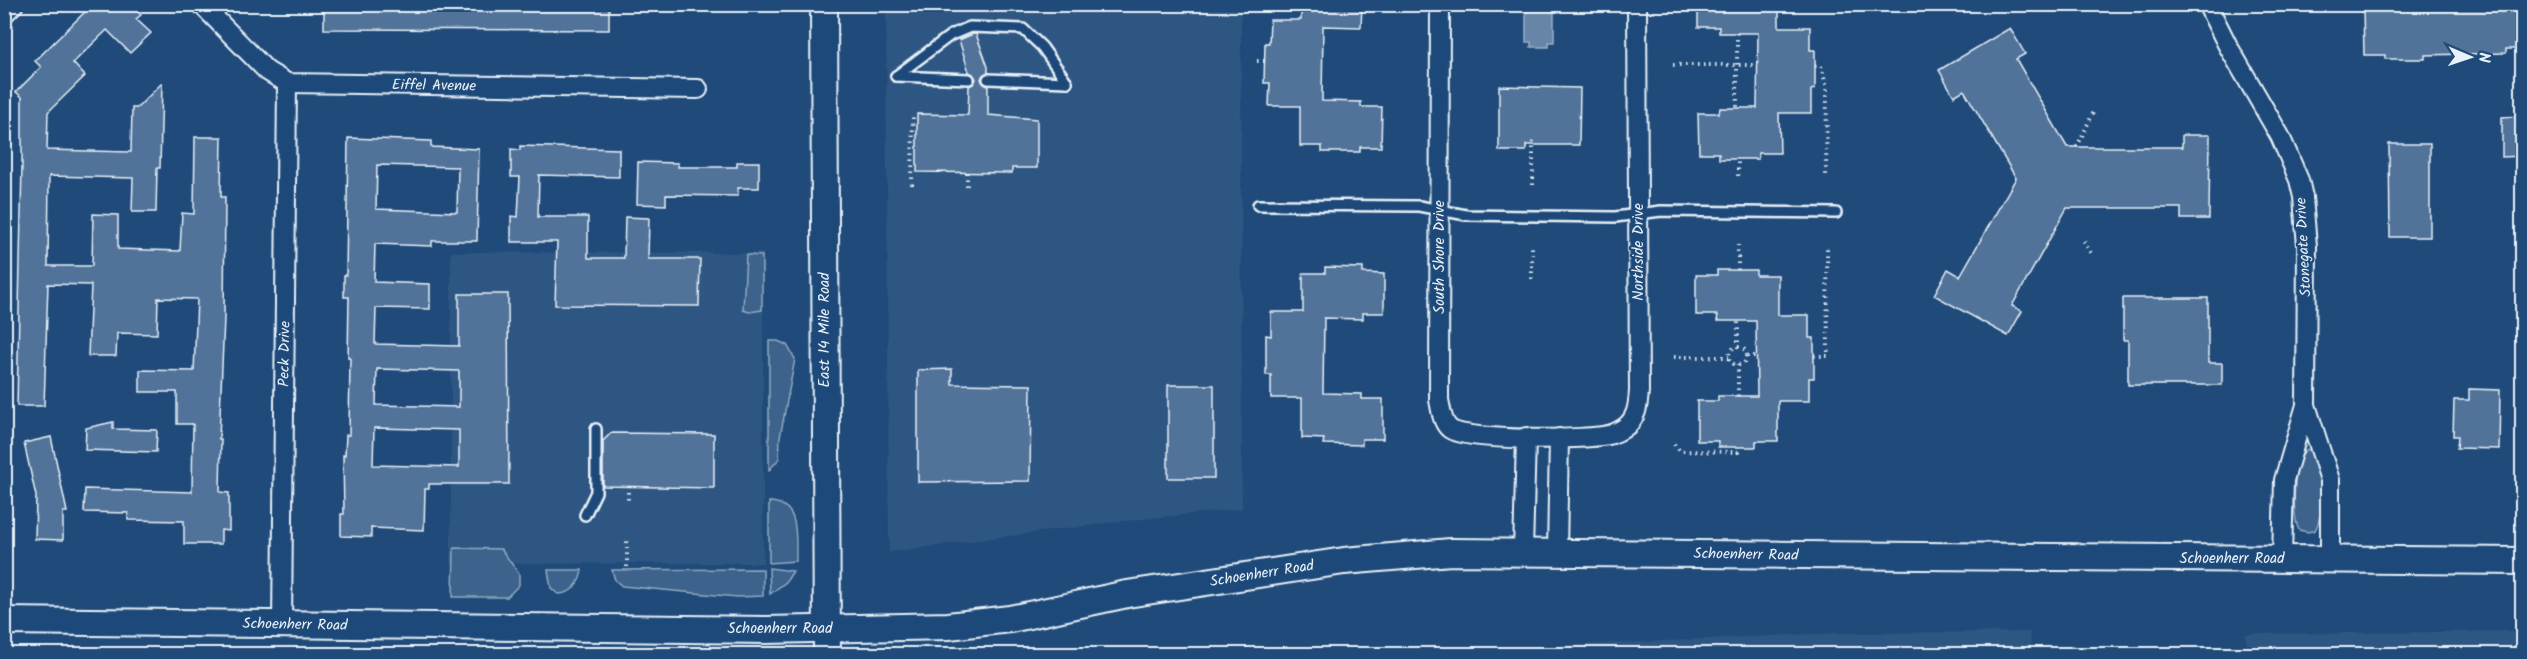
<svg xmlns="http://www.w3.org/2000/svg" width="2527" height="659" font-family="Kalam,sans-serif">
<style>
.built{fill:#2e5683}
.green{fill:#3c628c;stroke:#92aac2;stroke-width:1.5}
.water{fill:#6685a7;stroke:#9ab0c7;stroke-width:1.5}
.building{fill:#517399;stroke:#e8f1f8;stroke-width:1.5;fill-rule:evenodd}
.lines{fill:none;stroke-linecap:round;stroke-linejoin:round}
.service-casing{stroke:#e8f1f8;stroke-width:14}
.minor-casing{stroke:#e8f1f8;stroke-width:22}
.secondary-casing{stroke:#e8f1f8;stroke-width:30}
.path{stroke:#e8f1f8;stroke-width:4;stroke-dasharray:1.5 4.5;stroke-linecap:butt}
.service{stroke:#1f4a7a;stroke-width:9}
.minor{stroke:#1f4a7a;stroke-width:18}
.secondary{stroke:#1f4a7a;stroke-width:26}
.labels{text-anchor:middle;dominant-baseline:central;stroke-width:4.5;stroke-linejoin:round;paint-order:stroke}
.street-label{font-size:15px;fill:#e8f1f8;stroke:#1f4a7a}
</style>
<rect width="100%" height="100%" fill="#1f4a7a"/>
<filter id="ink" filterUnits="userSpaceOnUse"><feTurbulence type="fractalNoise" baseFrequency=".0167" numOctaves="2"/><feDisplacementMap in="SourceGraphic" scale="12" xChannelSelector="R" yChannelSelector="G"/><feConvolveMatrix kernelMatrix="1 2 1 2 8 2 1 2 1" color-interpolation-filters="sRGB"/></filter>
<g filter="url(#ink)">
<g class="built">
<path d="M886 5H1241L1242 509 1123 521 889 552Z"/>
<path d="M451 252 763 253V563L451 564Z"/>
<path d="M2522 631V654H2247L2246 634Z"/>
<path d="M2030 632 2031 654H1378L1838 633Z"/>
</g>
<g class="green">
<path d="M746 255 762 256V310L749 312 743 310Z"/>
<path d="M769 341H778L787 345 795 359 780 437 779 459 769 470Z"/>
<path d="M2307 449C2322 460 2325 515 2315 530L2308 532 2299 530C2291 515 2293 460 2307 449Z"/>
<path d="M769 502C802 503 795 538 796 561L769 563Z"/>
<path d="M454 548 501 549 519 574V585L507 597H453Z"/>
<path d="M769 568 793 571 786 582 770 594Z"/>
<path d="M763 569V596L737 597 622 586 615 580 612 570Z"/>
<path d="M548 570H582C580 584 572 594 558 594L551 588Z"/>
</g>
<path class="water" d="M1531 5 1550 6V11H1554V42H1549V47H1531V42H1526V12L1530 11Z"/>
<g class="building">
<path d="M93 4H130L141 15 136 19 151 33 130 53 107 30 73 63 85 76 48 112 47 150 131 152 132 108H137L162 83 160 168H157L156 212H132L133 178 49 176 48 266H92L93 214 118 215V249L180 251 182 213 194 214 195 137H222L221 197H225L224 318 219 439H221L220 492 229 493V531L221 530V544H184V521L128 520V513L84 512 85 489 192 492 193 424H177V392H140V370L194 371 197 299 158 298 157 334 117 333 116 356H88L91 285 48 284 44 406H17L22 164V97L16 92 41 67 35 61Z"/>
<path d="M324 4H609V30L324 29Z"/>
<path d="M1301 4H1362L1361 27 1323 26 1322 101 1361 102V107H1382L1381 147H1360V152H1322V146H1300V106H1269L1270 83H1264L1265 43H1269L1270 20H1301Z"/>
<path d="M1698 4H1779V27H1810V50H1815V89L1811 90V113H1779L1780 153H1758V159H1719V153H1699L1698 113H1719L1720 108H1757L1758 33H1719V27H1698Z"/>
<path d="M2390 4H2523V49H2506V53L2425 55V59H2385V55H2364L2363 6Z"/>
<path d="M2010 28 2025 54 2016 59 2067 147H2182V135H2210L2209 219H2181V208H2067L2012 306 2022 311 2008 336 1934 295 1948 269 1960 276 2016 178 1964 90 1954 96 1939 70Z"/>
<path d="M973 34H976L988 67V72L983 75 981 79 984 84 988 86V115L1037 119V168H1012V173L917 172V114L968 115 969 86 974 83 976 79 973 74 969 72 959 40Z"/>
<path d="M1499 86 1580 88 1579 145H1526V151H1499Z"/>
<path d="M2523 116V156L2502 157V117Z"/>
<path d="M348 138 431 141V147L479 149 477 241H432V246L375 244 374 282 430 284V309L376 308 375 344 459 346V294H508L509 484H429V489H425L424 530 371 528V537L341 536V514H344L343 455H345L346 435H349L350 358H348L349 297H344V275H346ZM377 165 458 167 457 212 376 209ZM377 369 459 371V407L376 405ZM374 428 459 430V467L373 465Z"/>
<path d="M2389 144H2430V237H2390Z"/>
<path d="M520 146 619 149V177L539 175 538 217H588V258H624L625 217 649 218 648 259H700L699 306 555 305 557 242H511V216L518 217 520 177H511V149L520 150Z"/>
<path d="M638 162 678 163V167H737V162H759V188H738V196L666 195V205L637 204Z"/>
<path d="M1325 267 1363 268V273L1384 274V313H1363V319L1324 318 1323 393 1362 394V399H1383V439H1362V445L1323 444 1324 439 1302 438V398H1271V375H1266V335L1271 336V312H1303V273H1325Z"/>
<path d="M1717 270H1756V275H1778V315H1809V338H1814V378H1809V401H1778V441H1756V447H1718V441H1697V401H1718V396H1757L1756 321H1717L1718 315H1696V275H1717Z"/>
<path d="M2123 298H2208V363H2222V385H2128V340H2123Z"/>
<path d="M952 369V384L1031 385 1030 481 918 482V370Z"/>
<rect x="1168" y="385" width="46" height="93"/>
<path d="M2469 389 2500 390 2499 449 2457 448 2458 436H2453L2454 400H2469Z"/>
<path d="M113 422V429L157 430 156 452 85 450 86 428Z"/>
<path d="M611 433 714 434V488L603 486V441Z"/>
<path d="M51 437 67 512H63V540L35 539 36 496 24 443Z"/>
</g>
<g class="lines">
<defs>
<g id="service">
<path d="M896 76 951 35 970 27 1023 29 1042 47 1067 82"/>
<path d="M896 76 969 79"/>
<path d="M988 79 1067 82"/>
<path d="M1258 205 1419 206 1466 215 1615 217 1661 211 1836 213"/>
<path d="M585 515 596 492V429"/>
</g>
<g id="minor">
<path d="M201 4 267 71 287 83 698 89"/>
<path d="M1440 4 1439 400C1441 409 1442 423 1450 429 1466 441 1591 441 1612 434 1615 433 1621 430 1624 428 1637 419 1638 405 1639 391L1637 4"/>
<path d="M2207 4 2228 46 2280 136 2299 180 2303 197 2307 246 2306 405"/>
<path d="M4 14 14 4"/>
<path d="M1523 552 1526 437"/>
<path d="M1557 553 1559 438"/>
<path d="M2282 559 2284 480 2306 405 2330 480V559"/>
<path d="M282 626 287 83"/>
</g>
<g id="secondary">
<path d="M824 4 827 654"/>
<path d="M4 621 767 630 948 626 1010 619 1127 594 1344 561 1451 552 2522 561"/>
</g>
</defs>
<use href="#service" class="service-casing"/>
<use href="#minor" class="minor-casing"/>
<use href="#secondary" class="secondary-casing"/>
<g class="path">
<path d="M1737 33V107"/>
<path d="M1257 61H1265"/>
<path d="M1673 65H1758"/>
<path d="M1815 66H1821L1827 88 1826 175"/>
<path d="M2077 147 2093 113"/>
<path d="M1738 176V159"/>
<path d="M912 185 913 115"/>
<path d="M1533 185V141"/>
<path d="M967 186V173"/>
<path d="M2084 241 2092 255"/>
<path d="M1738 270V245"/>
<path d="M1532 279V245"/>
<circle cx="1738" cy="356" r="9"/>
<path d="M1738 348V321"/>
<path d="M1747 356H1756"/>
<path d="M1814 356H1828L1827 245"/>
<path d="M1674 357H1729"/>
<path d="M1738 396V365"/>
<path d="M1674 444 1680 451 1738 452 1737 447"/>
<path d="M628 492V503"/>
<path d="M627 567V540"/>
</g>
<use href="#service" class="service"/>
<use href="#minor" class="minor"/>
<use href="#secondary" class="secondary"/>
</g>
</g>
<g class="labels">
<g class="street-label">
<text transform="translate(434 86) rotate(1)">Eiffel Avenue</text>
<text transform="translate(2304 247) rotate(-93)">Stonegate Drive</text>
<text transform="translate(1639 252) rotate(-90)">Northside Drive</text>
<text transform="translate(1440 257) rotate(-90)">South Shore Drive</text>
<text transform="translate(825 330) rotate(-90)">East 14 Mile Road</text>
<text transform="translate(285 354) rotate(-89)">Peck Drive</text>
<text transform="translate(1746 555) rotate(1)">Schoenherr Road</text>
<text x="2232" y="559">Schoenherr Road</text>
<text transform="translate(1262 574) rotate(-9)">Schoenherr Road</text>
<text transform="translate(295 625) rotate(1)">Schoenherr Road</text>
<text x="780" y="629">Schoenherr Road</text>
</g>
</g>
<rect width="2527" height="659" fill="none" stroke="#1f4a7a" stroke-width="24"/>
<rect x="12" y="12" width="2503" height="635" fill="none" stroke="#e8f1f8" stroke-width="2" filter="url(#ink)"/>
<g transform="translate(2470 57) rotate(92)" stroke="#1f4a7a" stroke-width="4.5" paint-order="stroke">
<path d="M0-4.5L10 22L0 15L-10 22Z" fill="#e8f1f8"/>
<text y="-9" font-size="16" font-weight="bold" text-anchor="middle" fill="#e8f1f8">N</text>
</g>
</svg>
